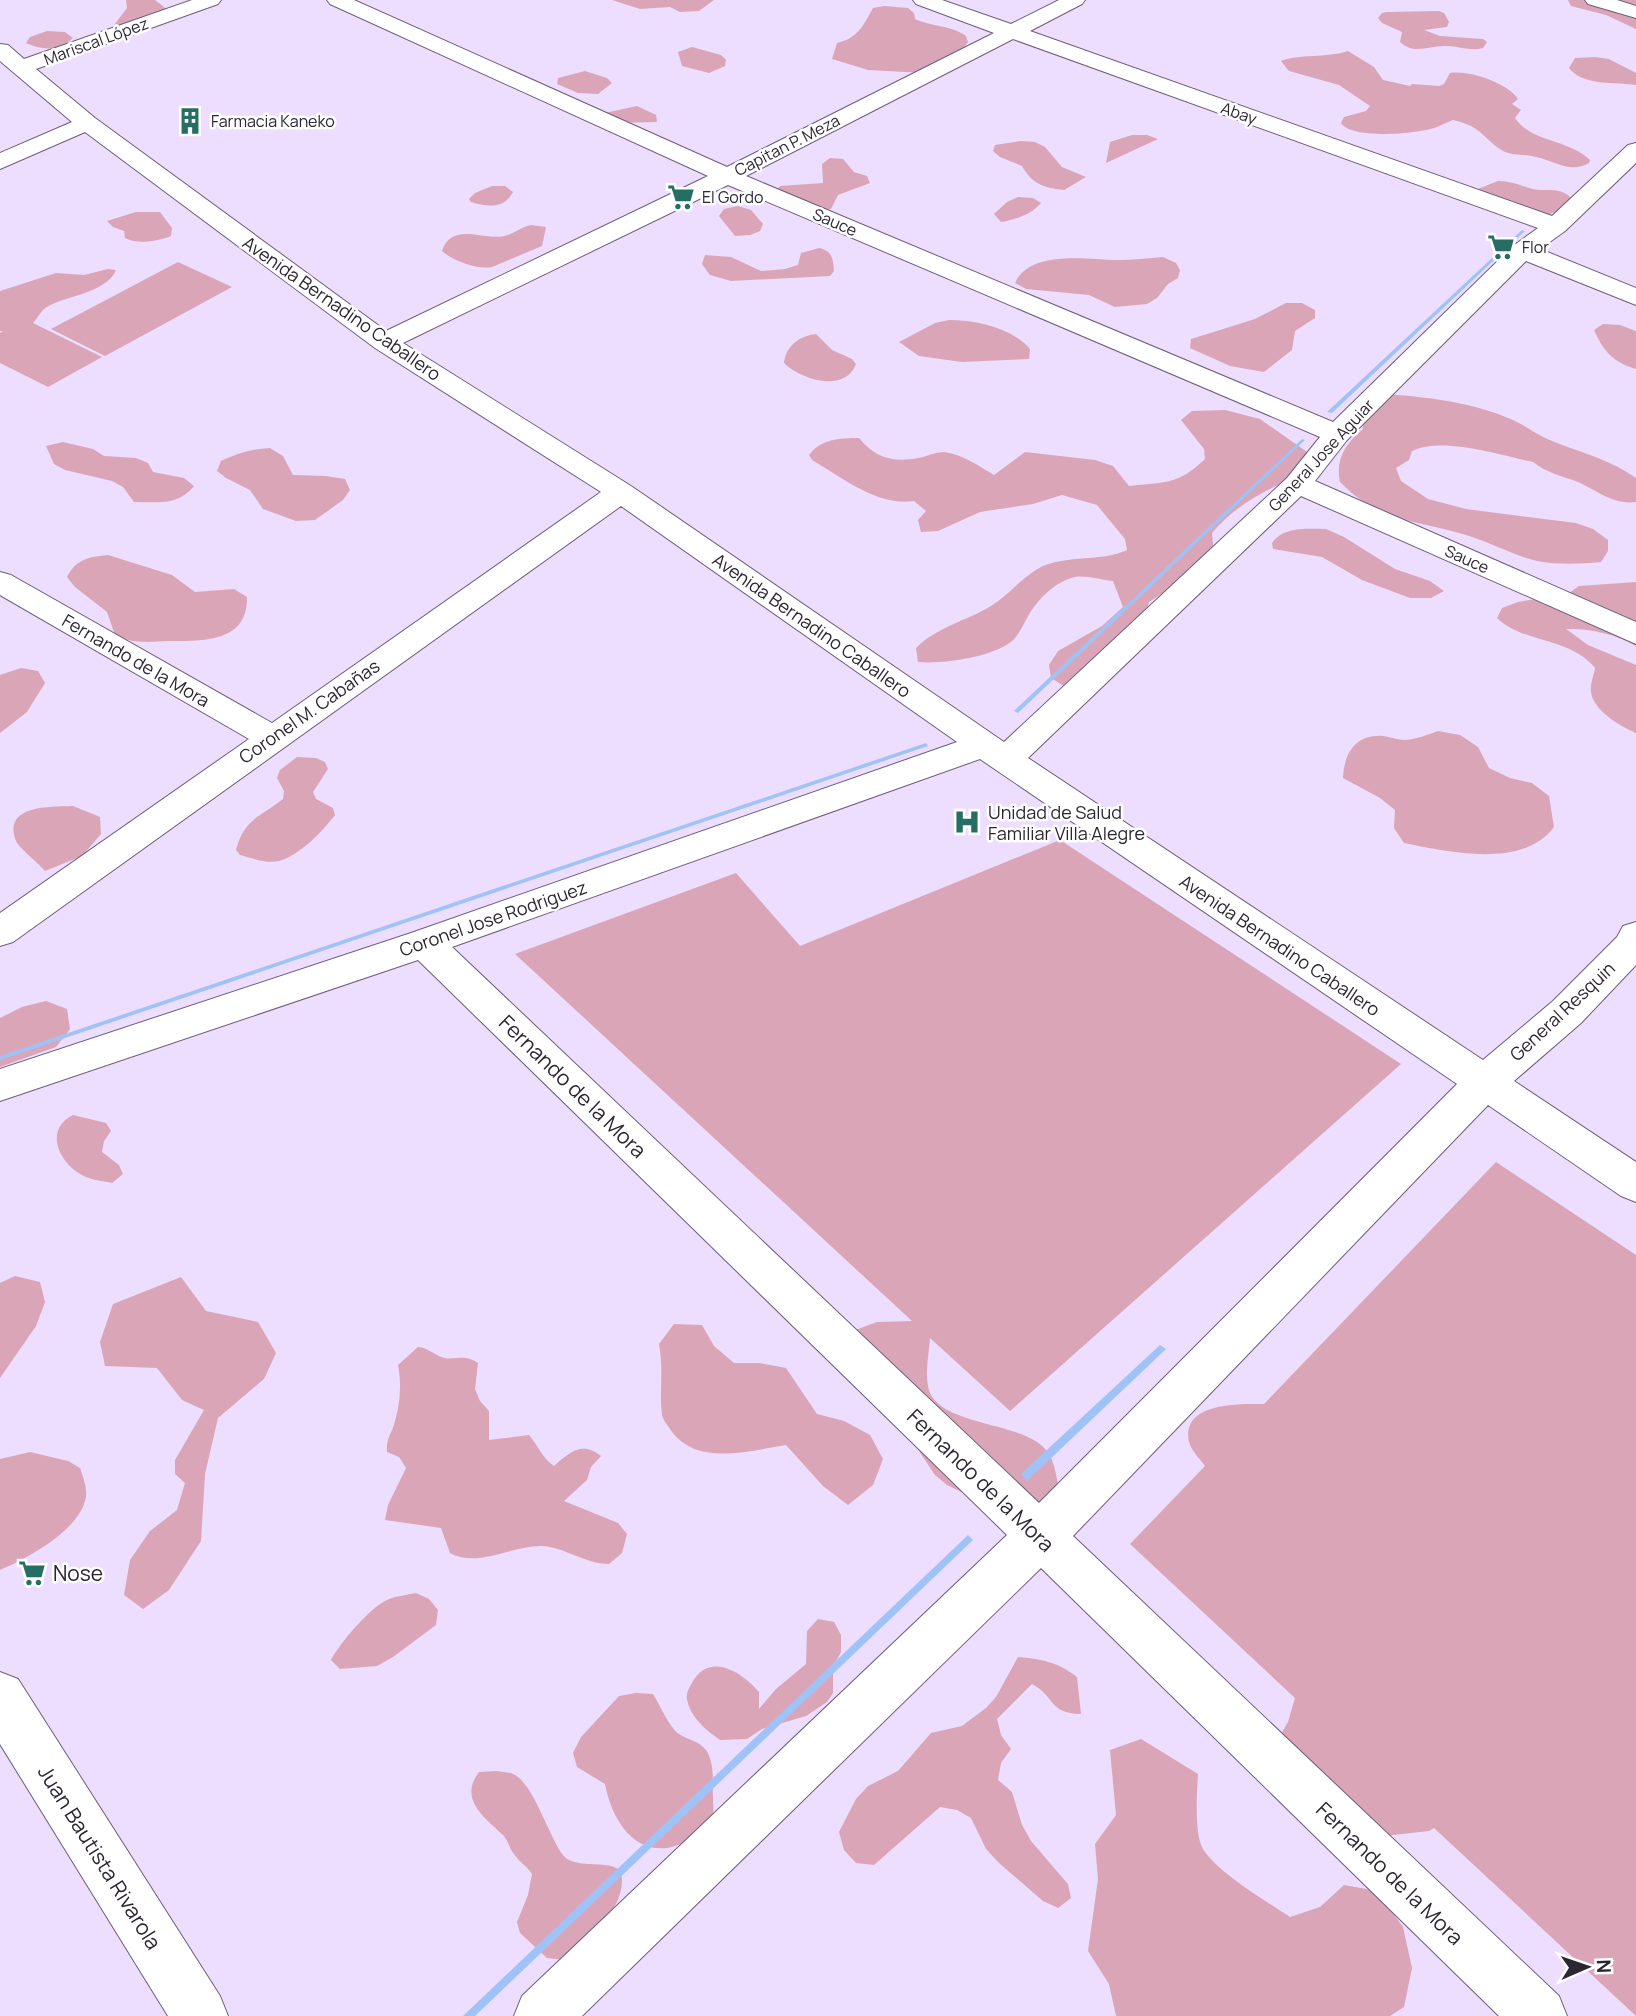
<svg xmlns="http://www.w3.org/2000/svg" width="1636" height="2016" font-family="Manrope,sans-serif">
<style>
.green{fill:#daa6b7}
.water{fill:#a0c3f7}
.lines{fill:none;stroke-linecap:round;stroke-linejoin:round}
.minor-casing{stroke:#6d5e7b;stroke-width:2}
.minor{fill:#fff;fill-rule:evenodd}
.labels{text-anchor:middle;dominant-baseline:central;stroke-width:5;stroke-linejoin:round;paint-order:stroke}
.far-street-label{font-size:16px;fill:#2c2632;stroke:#fff}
.far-poi-label{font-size:16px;fill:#2c2632;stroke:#fff;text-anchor:start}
.street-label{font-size:18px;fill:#2c2632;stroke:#fff}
.poi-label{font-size:18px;fill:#2c2632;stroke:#fff;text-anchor:start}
.near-street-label{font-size:21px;fill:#2c2632;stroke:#fff}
.near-poi-label{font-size:21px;fill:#2c2632;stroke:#fff;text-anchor:start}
</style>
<rect width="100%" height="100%" fill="#edddfe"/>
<g class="green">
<path d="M126 0H155L169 11 111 29 127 8Z"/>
<path d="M612 0H714L699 11 680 12 670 7 640 9Z"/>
<path d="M1568 0H1636V29L1606 15 1571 6Z"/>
<path d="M884 6 908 8 914 13 915 19C932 27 951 25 966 36L968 42C957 56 966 67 943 74L868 70 832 59 837 43C858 38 863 26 873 8Z"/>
<path d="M1439 11 1444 13 1449 22 1447 27 1424 30 1440 36 1483 39 1487 42 1483 48C1470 52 1457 45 1444 46 1428 46 1414 55 1400 42L1402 32 1382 23 1378 18 1382 13 1387 12Z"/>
<path d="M47 31 65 32 73 38C59 51 43 51 26 43L30 37Z"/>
<path d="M692 47 721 55 726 60 725 66 709 73 682 66 678 52Z"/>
<path d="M1348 51 1374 67 1383 80 1410 86 1412 84 1439 86 1444 84 1450 73C1469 70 1508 83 1518 99L1512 104 1521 110 1515 118C1532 143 1568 139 1590 160L1589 163C1570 174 1555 161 1536 157 1526 154 1513 156 1503 151 1480 136 1483 127 1453 120 1447 122 1442 125 1437 127 1419 134 1352 140 1341 123L1344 117 1366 111 1370 106 1339 85 1289 71 1281 61C1299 54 1326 58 1348 51Z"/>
<path d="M1595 57 1609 59 1636 73V85C1616 82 1582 86 1569 68L1575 58Z"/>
<path d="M585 71 607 78 612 83 598 94 578 93 557 84 558 78Z"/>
<path d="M637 106 656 115 657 122 615 123 600 114Z"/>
<path d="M1132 135H1147L1158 139 1106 163 1110 142Z"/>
<path d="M1021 141 1035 142 1045 147 1062 167 1086 177 1064 190C1044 188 1032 184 1022 166L1000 157 993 151 995 145Z"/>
<path d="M830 158 843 159 854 172 867 176 870 183 838 195 831 209 816 211 776 192 780 186 823 183 822 164Z"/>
<path d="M1498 181C1512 181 1521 186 1533 189 1547 192 1561 186 1572 199L1567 208 1544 216 1478 196V189Z"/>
<path d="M492 186H505L513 192C504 209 487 207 471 202L469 199 475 193Z"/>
<path d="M1018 197 1033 198 1041 203C1031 215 1016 219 1001 222L994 214 1007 202Z"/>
<path d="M738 206 751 210 763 224 760 231 750 235 735 236 719 216 724 209Z"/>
<path d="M136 212H160L172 228 171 236C158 241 138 245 125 238L124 231 113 227 107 221Z"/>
<path d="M531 225 546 227 542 246 492 267C478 270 453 261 442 251 452 221 485 241 504 236 514 234 521 227 531 225Z"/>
<path d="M819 248C832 251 833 258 834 271L830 276 731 281 710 275 702 264 705 255 731 257 761 271 785 269 798 265 801 253Z"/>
<path d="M1163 257 1176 263 1180 270 1178 278 1168 284 1157 298 1147 304 1115 307 1089 295 1026 289 1015 283C1031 249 1088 260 1118 260 1133 260 1148 258 1163 257Z"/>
<path d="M178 262 232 287 105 356 51 329Z"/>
<path d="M108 269 116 270C106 295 58 296 43 310 39 314 37 319 33 323L102 357 48 387 0 363V333L3 331H0V291L56 273 84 275Z"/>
<path d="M1286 303H1302L1315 310V318L1295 331 1292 350 1264 372 1230 366 1190 348 1191 339 1255 319Z"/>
<path d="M949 320C976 320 1012 328 1030 349L1029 359 962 362 919 356 899 342 935 323Z"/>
<path d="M1603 324 1620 325 1636 331V369C1613 362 1604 352 1594 330Z"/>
<path d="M816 334 832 350 852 359 856 364C845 394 800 379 784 363 786 346 799 336 816 334Z"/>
<path d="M1361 392C1413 396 1467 399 1515 421 1524 425 1533 432 1543 437 1576 452 1604 456 1636 478V502C1613 505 1598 491 1578 482 1562 476 1547 473 1533 462 1500 455 1442 436 1412 451L1409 460 1396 468 1401 481 1428 499 1466 509 1576 523 1593 529 1608 540V551L1601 562C1579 564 1558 565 1537 561 1512 555 1490 542 1466 535 1414 519 1382 524 1340 482 1335 459 1346 443 1363 429Z"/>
<path d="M1225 410 1260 419 1310 454 1304 473C1270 488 1237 503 1212 533L1215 568 1172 587 1149 602 1143 627 1067 688 1051 678 1049 665 1058 651 1102 626 1123 607 1113 581C1102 580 1086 575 1075 577 1054 582 1037 600 1027 618 1022 627 1017 639 1008 644 986 658 943 664 918 662L916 648C937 627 966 621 991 606 1012 593 1028 569 1052 563 1077 556 1102 561 1127 550L1125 539 1097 505 1062 495 1033 504 980 512 938 531 921 532 918 520 926 511 914 501C879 507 841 477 812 460L809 455C821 439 840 438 859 438 877 460 896 463 923 457 929 455 938 452 944 452 962 454 979 466 994 475L1025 452 1095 460 1113 466 1129 486C1165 482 1178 485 1205 459L1204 449 1181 420 1192 411Z"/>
<path d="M63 442 93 449 104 456 136 458 148 463 153 472 184 478 194 486C178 506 158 502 134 502L123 487 112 481 65 470 54 464 46 446Z"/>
<path d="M270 448 283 456 293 475 326 476 345 479 350 490 343 500 315 520 296 521 263 509 250 490 226 478 217 471 221 461C238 453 252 449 270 448Z"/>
<path d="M1326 529 1344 537 1395 569 1430 581 1444 591 1431 598H1410L1362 580 1322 557 1273 549 1272 543C1284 526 1307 529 1326 529Z"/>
<path d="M108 555 172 575 195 592 234 589 247 597C248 643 202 641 169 641 149 642 132 644 115 635L107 612 75 587 67 577C76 559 89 557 108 555Z"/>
<path d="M1636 582V646C1617 634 1588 628 1566 629L1588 645 1636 665V733C1620 726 1592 710 1591 691 1590 684 1594 675 1595 668 1568 636 1524 644 1497 618L1502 608 1518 602 1569 593 1579 586Z"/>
<path d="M21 668 38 671 45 683 27 712 0 733V675Z"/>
<path d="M1438 731 1460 735 1478 747 1489 768 1510 778 1532 783 1549 796 1554 827C1523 869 1449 852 1404 843L1394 828 1395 810 1380 798 1343 778C1344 753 1356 734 1383 736 1391 737 1398 740 1405 740 1417 739 1427 735 1438 731Z"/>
<path d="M297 757 316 758 325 762 328 769 313 792 316 799 333 808 335 815C322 832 300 855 279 861 267 864 252 858 240 855L236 850C244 819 260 817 283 799L284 791 277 778 280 770Z"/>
<path d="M73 806 100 817 101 834 82 856 45 871C36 861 24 852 17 843 0 804 52 807 73 806Z"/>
<path d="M1060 840 1401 1064 1010 1411 930 1338C929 1354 925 1370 928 1386 935 1427 1022 1420 1046 1450 1056 1462 1057 1482 1060 1496L1053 1508 1004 1513 947 1485 935 1475 919 1451 903 1411 850 1332 877 1322 912 1321 515 954 736 873 800 946Z"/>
<path d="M46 1001 67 1009 70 1029 56 1047 0 1067V1018L22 1007Z"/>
<path d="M73 1115 106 1123 111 1131 104 1141 102 1152 119 1165 123 1174 112 1183C104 1181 96 1181 89 1178 62 1169 41 1131 73 1115Z"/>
<path d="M1496 1162 1636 1255V2016L1434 1828 1429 1831 1375 1837 1281 1734 1288 1722 1295 1698 1130 1544 1205 1466C1200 1459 1191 1450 1189 1442 1181 1402 1239 1404 1264 1404Z"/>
<path d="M15 1276 40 1282 45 1302 36 1326 0 1378V1283Z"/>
<path d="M181 1277 206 1311 258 1322 276 1353 264 1379 218 1418 205 1474 201 1541 169 1590 143 1609 124 1595 130 1560 150 1531 177 1510 185 1483 175 1474V1460L204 1410 182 1400 157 1368 105 1366 100 1342 113 1304Z"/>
<path d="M674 1324 702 1325 714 1346 734 1363H759L786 1368 817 1414 844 1421 870 1435 883 1459 873 1485 848 1505 823 1486 786 1445C748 1451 695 1467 670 1429 667 1424 663 1420 662 1415 659 1391 664 1371 659 1344Z"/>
<path d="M418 1347C427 1348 431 1352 439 1356 454 1363 461 1352 478 1363L475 1389 480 1401 489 1411V1440L529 1435C539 1447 542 1458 554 1466 570 1452 582 1441 601 1456L591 1467 587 1480 564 1501 618 1523 627 1534 622 1553 609 1564C585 1564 565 1547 541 1546 511 1546 477 1568 450 1553L441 1528 385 1520 388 1505 406 1468 399 1457 387 1452C386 1440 390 1436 394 1425 400 1404 402 1386 398 1365Z"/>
<path d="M30 1452 68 1461 80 1468C83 1477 87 1487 86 1496 82 1529 28 1558 0 1570V1459Z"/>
<path d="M416 1593 429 1599 438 1610 436 1625 393 1657 377 1666 340 1669 331 1660C340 1643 371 1606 389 1599 397 1596 407 1595 416 1593Z"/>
<path d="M818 1619 834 1622 841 1635V1652L833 1667V1693L827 1702 806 1716 762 1729 747 1739 720 1740C706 1730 690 1717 687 1699 686 1693 689 1688 692 1683 709 1651 742 1672 759 1692V1709L776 1689 806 1664 807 1631Z"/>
<path d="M1018 1657C1041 1659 1058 1662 1077 1677L1081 1714C1048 1713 1056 1697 1032 1684L997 1719 1001 1735 1011 1749 1001 1763 998 1780 1012 1792 1022 1825 1031 1841 1068 1884 1071 1898 1058 1908 1043 1901 999 1863 986 1849 971 1818 957 1810 940 1807 874 1865 856 1863 844 1850 839 1832 856 1799 868 1786 898 1771 931 1733 962 1726 986 1708 996 1697Z"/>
<path d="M636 1693 653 1694C660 1705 669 1727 679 1734 688 1740 699 1741 706 1750 713 1760 713 1775 713 1787 712 1796 715 1810 712 1819 708 1830 698 1835 689 1840 643 1866 613 1827 605 1784L577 1767 573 1753 581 1737 619 1696Z"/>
<path d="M1141 1739 1198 1774C1197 1792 1194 1834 1203 1849 1218 1873 1266 1901 1290 1917L1320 1907 1344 1885 1377 1891 1403 1927 1412 1968 1404 2007 1390 2016H1116L1109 1984 1088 1951 1098 1879 1095 1844 1116 1815 1110 1750Z"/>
<path d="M497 1771C502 1772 508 1772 513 1774 533 1782 549 1837 563 1855 577 1873 622 1854 622 1879 623 1913 586 1938 565 1960L547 1958 520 1933 517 1922 528 1895 532 1874C527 1866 519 1862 514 1854 509 1848 508 1840 503 1835 485 1818 458 1799 479 1772Z"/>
</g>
<g class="water">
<path d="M1522 230 1525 231 1332 413 1327 412Z"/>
<path d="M1302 439 1305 440 1018 713 1014 711Z"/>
<path d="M926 743 928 746 0 1060V1056Z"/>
<path d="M1160 1345 1166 1349 1027 1481 1021 1474Z"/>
<path d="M968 1535 973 1540 475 2016H463Z"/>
</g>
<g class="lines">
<defs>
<g id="minor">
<path d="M192 0H221L218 4 36 69 95 118 386 331 708 176 330 4 327 0H354L727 167 994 33 916 4 913 0H942L1011 24 1059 0H1085L1082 4 1030 31 1552 216 1628 145 1636 143V163L1565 231 1540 249 1636 288V305L1526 261 1347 440 1315 481 1636 622V644L1301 496 1028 758 1483 1060 1553 1001 1617 937 1623 926 1636 922V965L1581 1023 1514 1081 1636 1162V1202L1621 1196 1488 1105 1073 1536 1559 1996 1567 2016H1499L1041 1568 582 2016H514L522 1996 1007 1535 418 960 0 1101V1069L411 933 957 742 621 506 13 942 0 946V913L249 739 0 595V572L11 575 272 723 601 492 375 348 85 132 0 169V153L72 122 0 61V44L8 45 24 59ZM1013 39 1538 228 1513 246 1333 422 746 176ZM728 185 1320 437 1287 478 1004 742 631 486 403 343ZM980 759 1457 1084 1039 1503 452 947Z"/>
<path d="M1585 0H1617L1636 6V18L1588 4Z"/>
<path d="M0 1672 18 1679 220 1996 228 2016H168L0 1744Z"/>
</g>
</defs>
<use href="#minor" class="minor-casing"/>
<use href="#minor" class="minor"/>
</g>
<defs>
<symbol id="building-bare" viewBox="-9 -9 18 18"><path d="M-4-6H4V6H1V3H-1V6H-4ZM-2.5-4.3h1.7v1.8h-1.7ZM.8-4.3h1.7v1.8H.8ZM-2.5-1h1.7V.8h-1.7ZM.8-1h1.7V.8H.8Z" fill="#266d64" stroke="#fff" stroke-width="2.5" paint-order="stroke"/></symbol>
<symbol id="supermarket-bare" viewBox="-9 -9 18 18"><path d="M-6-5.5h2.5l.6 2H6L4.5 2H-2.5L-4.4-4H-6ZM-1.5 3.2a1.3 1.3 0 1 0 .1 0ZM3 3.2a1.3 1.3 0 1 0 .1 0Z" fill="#266d64" stroke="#fff" stroke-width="2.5" paint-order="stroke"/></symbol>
<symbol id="hospital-bare" viewBox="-9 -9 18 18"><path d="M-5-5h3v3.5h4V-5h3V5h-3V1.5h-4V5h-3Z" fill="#266d64" stroke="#fff" stroke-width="2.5" paint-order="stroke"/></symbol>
</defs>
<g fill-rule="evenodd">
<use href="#building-bare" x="171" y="102" width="38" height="38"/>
<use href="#supermarket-bare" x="662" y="178" width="38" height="38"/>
<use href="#supermarket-bare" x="1482" y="228" width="38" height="38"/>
<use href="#hospital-bare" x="948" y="803" width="38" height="38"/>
<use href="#supermarket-bare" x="13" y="1554" width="38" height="38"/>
</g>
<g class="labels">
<g class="far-street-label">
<text transform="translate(96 41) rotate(-20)">Mariscal López</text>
<text transform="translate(1239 113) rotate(20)">Abay</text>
<text transform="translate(787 145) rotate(-27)">Capitan P. Meza</text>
<text transform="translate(835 222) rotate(23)">Sauce</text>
<text transform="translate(1321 455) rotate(-47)">General Jose Aguiar</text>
<text transform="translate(1467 559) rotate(24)">Sauce</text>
</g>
<g class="far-poi-label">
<text x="211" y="121">Farmacia Kaneko</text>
<text x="702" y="197">El Gordo</text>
<text x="1522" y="247">Flor</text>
</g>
<g class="street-label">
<text transform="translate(342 308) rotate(35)">Avenida Bernadino Caballero</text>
<text transform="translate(812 625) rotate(35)">Avenida Bernadino Caballero</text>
<text transform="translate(136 660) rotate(30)">Fernando de la Mora</text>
<text transform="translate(309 711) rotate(-35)">Coronel M. Cabañas</text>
<text transform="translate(493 918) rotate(-19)">Coronel Jose Rodriguez</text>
<text transform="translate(1280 945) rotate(34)">Avenida Bernadino Caballero</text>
<text transform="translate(1562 1011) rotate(-43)">General Resquin</text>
</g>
<g class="poi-label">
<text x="988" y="812">Unidad de Salud<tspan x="988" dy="21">Familiar Villa Alegre</tspan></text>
</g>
<g class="near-street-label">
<text transform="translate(573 1086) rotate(44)">Fernando de la Mora</text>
<text transform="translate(981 1480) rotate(44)">Fernando de la Mora</text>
<text transform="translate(100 1857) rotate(58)">Juan Bautista Rivarola</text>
<text transform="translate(1390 1873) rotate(44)">Fernando de la Mora</text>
</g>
<g class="near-poi-label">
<text x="53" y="1573">Nose</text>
</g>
</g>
<g transform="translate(1587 1967) rotate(88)" stroke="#ffffff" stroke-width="5" paint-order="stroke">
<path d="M0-5L12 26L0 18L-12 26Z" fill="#2c2632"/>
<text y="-10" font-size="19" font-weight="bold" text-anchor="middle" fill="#2c2632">N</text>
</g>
</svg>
